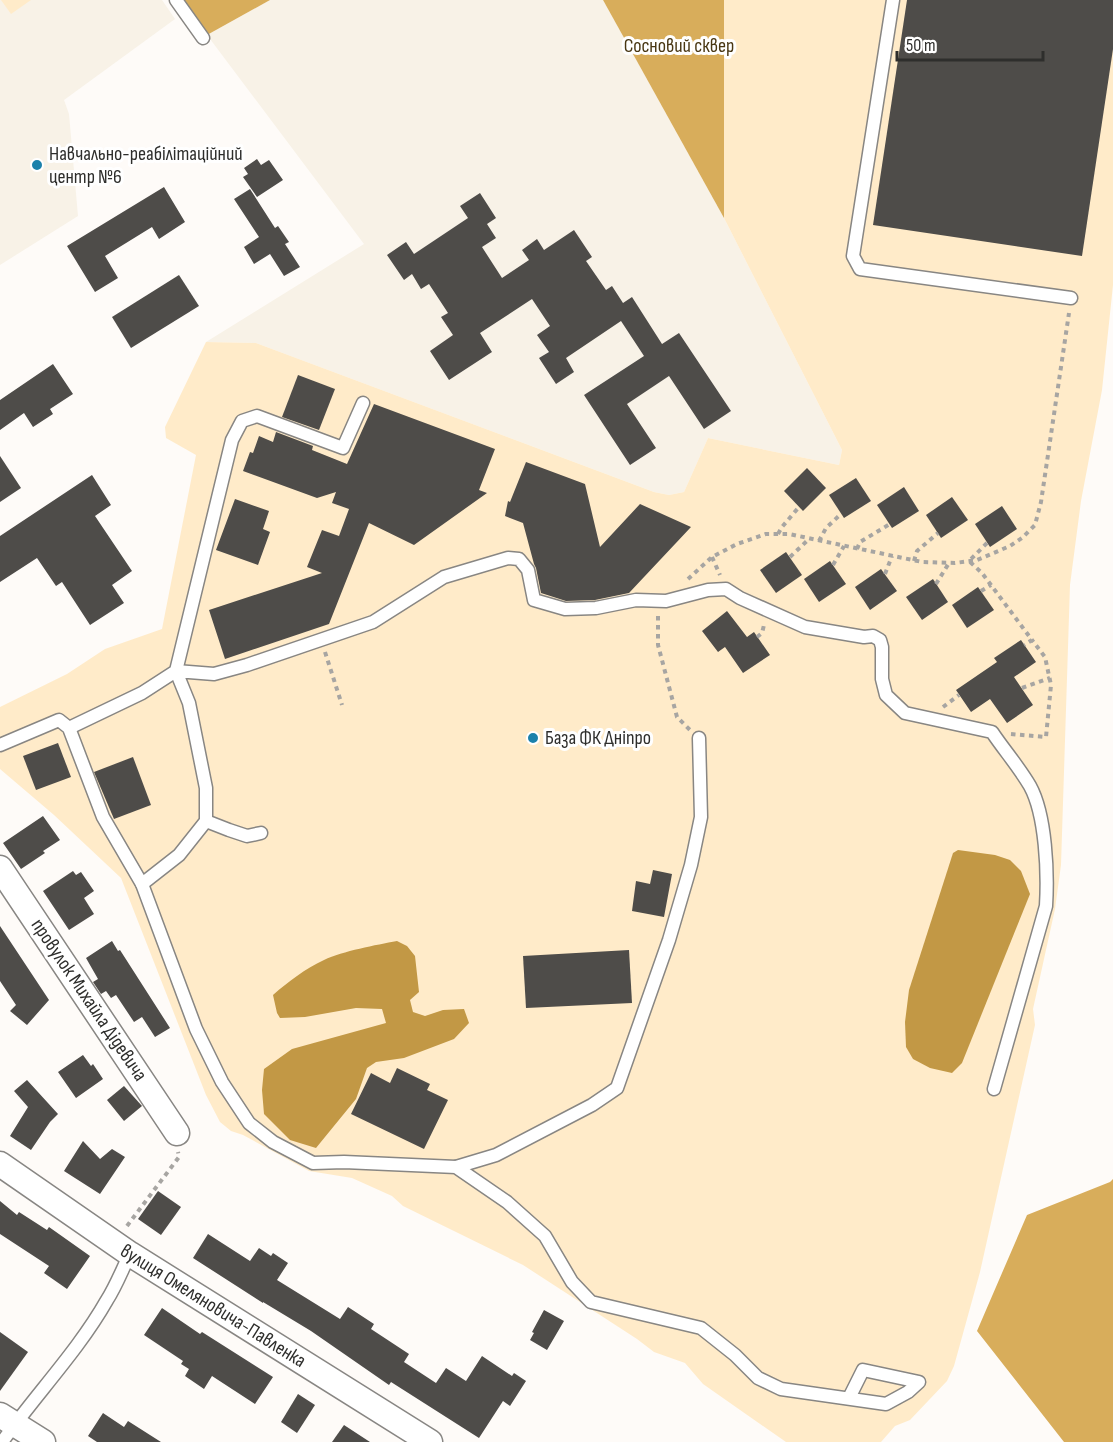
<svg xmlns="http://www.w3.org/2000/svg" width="1113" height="1442" font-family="'Sofia Sans Condensed',sans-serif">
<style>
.built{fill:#f8f2e7}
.green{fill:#ffebc9}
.forest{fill:#d8ad5b}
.water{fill:#c29845}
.building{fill:#4e4c49}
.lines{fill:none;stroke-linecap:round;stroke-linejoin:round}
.lane-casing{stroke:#888683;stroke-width:15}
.street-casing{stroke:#888683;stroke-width:27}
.path{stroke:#a7a5a2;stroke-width:4;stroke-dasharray:4.5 4.5;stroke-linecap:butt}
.lane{stroke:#fff;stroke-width:12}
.street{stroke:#fff;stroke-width:24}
.poi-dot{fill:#1b81ab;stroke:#fff;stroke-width:2}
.labels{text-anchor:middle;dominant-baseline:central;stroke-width:6;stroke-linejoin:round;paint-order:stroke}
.park-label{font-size:20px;fill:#493713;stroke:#fff}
.poi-label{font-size:20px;fill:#2e2e2c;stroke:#fff;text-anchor:start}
.street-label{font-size:20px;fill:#2e2e2c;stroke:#fff}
</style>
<rect width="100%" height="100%" fill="#fefbf8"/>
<g class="built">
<path d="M0 0H162L175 19 64 100 69 114 78 216 0 265Z"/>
<path d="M270 0H603L724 218 842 450 839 465 708 438 684 492 669 495 654 492 256 343 206 342 364 244 207 35Z"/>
</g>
<g class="green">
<path d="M1 0H31L11 14Z"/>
<path d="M724 0H1113V285L1102 390 1081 501 1070 585 1061 865 1055 909 1033 1009 1035 1025 980 1272 954 1366 947 1381 910 1420 895 1426 881 1442H786L703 1384 685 1363 654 1352 637 1339 523 1265 403 1206 392 1196 352 1178 309 1171 243 1135 231 1131 220 1122 206 1095 121 878 54 815 0 769V707L67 674 105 649 162 629 196 455 166 438 165 427 206 342 256 343 654 492 669 495 684 492 708 438 839 465 842 450 724 218Z"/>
</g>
<g class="forest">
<path d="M184 0H270L207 35Z"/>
<path d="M603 0H724V218Z"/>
<path d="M1113 1179V1442H1064L977 1331 1027 1215 1110 1182Z"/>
</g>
<g class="water">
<path d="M958 850 995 855 1010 860 1021 871 1030 894 962 1063 952 1073 930 1068 913 1059 906 1047 905 1022 909 990 953 853Z"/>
<path d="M397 941 407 946 415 956 419 992 410 1000 413 1012 425 1016 443 1010 464 1009 469 1023 454 1039 404 1058 376 1062 367 1068 356 1099 316 1148 290 1140 264 1114 262 1090 264 1069 292 1049 386 1023 382 1009 356 1008 305 1017 280 1018 277 1013 273 995C289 981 305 969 324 960 343 951 376 945 397 941Z"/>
</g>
<g class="building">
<path d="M907 0H1113V49L1082 256 873 225Z"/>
<path d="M257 159 261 165 269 160 283 180 257 197 243 177 248 174 244 168Z"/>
<path d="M164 187 185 222 159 239 152 227 105 256 118 278 95 292 67 246Z"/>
<path d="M250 189 275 228 278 226 289 242 285 244 300 267 284 276 270 254 254 264 244 247 259 237 234 199Z"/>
<path d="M480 193 496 218 487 224 496 238 482 247 502 278 529 260 522 250 537 239 544 250 574 230 592 257 586 261 606 290 612 286 623 303 632 297 662 344 679 333 731 411 704 429 669 376 627 404 656 448 630 465 584 395 644 356 621 321 566 358 574 372 556 384 539 358 549 352 537 335 550 326 532 299 480 333 492 352 449 380 430 351 453 335 441 317 448 313 429 284 421 289 412 274 404 280 387 255 406 242 414 254 468 218 460 206Z"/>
<path d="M179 275 199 306 131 348 112 317Z"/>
<path d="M53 364 73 394 50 409 53 414 33 427 24 413 0 430V400Z"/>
<path d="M298 375 335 389 319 430 282 417Z"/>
<path d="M374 404 495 449 479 490 487 493 414 545 369 523 329 624 225 659 209 610 322 573 307 567 322 530 339 536 349 509 332 503 336 492 317 498 243 471 250 452 253 453 259 436 273 442 276 432 313 446 312 450 347 464Z"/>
<path d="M0 456 21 488 0 502Z"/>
<path d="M526 462 585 484 600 547 640 504 691 527 629 593 595 600 566 601 541 593 536 568 534 564 523 523 505 516 508 501 510 502Z"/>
<path d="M807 468 826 488 803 511 784 491Z"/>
<path d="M92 475 111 505 95 516 132 571 112 585 124 603 90 625 62 582 56 586 37 558 0 582V536Z"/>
<path d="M856 478 871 501 844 518 829 495Z"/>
<path d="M904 487 919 511 892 528 877 505Z"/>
<path d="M952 497 968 520 941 538 926 515Z"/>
<path d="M235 499 269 511 263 529 270 532 258 565 216 550Z"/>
<path d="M1002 506 1017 529 990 547 975 524Z"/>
<path d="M786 552 802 575 776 593 760 570Z"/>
<path d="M830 561 846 584 819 602 804 579Z"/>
<path d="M881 569 897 591 870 610 855 587Z"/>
<path d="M933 579 948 602 922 620 906 597Z"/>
<path d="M978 587 994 610 967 628 952 605Z"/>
<path d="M727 611 747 637 754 632 770 655 743 673 725 647 718 652 702 631Z"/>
<path d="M1021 640 1036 662 1014 677 1033 705 1007 723 990 699 971 712 956 690 997 662 994 658Z"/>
<path d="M58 743 71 777 36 790 23 756Z"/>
<path d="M133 757 151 805 114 819 94 772Z"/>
<path d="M43 816 60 840 43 851 45 853 21 869 3 843Z"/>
<path d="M653 870 672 874 664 917 632 911 636 881 650 884Z"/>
<path d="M73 871 76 875 81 872 94 891 84 898 94 914 69 930 43 891Z"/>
<path d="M0 926 49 1000 27 1025 10 1011 16 1005 0 981Z"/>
<path d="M112 941 118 951 120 950 170 1028 155 1037 142 1017 134 1022 116 995 111 998 106 991 101 994 93 982 98 979 86 958Z"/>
<path d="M629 950 632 1003 526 1008 523 956Z"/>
<path d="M83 1055 91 1066 93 1064 103 1079 76 1098 58 1072Z"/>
<path d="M397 1068 430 1084 427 1090 448 1100 424 1149 351 1114 371 1073 390 1083Z"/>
<path d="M27 1080 58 1114 50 1122 31 1150 10 1136 28 1107 14 1091Z"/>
<path d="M124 1086 142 1106 124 1121 107 1100Z"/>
<path d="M83 1141 100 1159 112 1149 125 1157 100 1194 64 1171Z"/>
<path d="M158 1191 181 1207 161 1235 138 1219Z"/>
<path d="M0 1201 17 1215 19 1212 47 1230 49 1227 90 1256 67 1289 44 1273 49 1266 0 1234Z"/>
<path d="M208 1234 250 1261 259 1248 271 1256 273 1253 288 1263 277 1280 340 1319 348 1307 374 1324 371 1329 409 1354 404 1362 436 1383 446 1368 466 1381 482 1356 512 1376 514 1373 526 1381 510 1406 503 1401 479 1438 391 1382 389 1385 311 1331 263 1302V1303L193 1258Z"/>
<path d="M162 1308 200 1334 202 1332 273 1377 255 1404 212 1376 204 1389 185 1376 189 1369 181 1364 183 1361 144 1335Z"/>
<path d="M544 1310 564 1321 547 1350 530 1340 534 1333 532 1332Z"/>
<path d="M0 1332 28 1352 0 1391Z"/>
<path d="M298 1394 315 1405 297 1433 281 1422Z"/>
<path d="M103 1413 124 1427 128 1421 161 1442H97L88 1436Z"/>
<path d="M344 1425 370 1442H332Z"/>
</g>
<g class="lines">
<defs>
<g id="lane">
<path d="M176 0 203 38"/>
<path d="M893 0 853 256 860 269 1071 298"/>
<path d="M69 728 142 693 176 671 232 440 242 421 257 416 343 448 363 403"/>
<path d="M0 745 59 720 69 728 103 817 142 884 196 1029 222 1082 249 1123 273 1142 313 1163 344 1162 456 1167 507 1202 545 1236 572 1282 591 1302 701 1328 735 1355 758 1378 781 1389 886 1404 908 1392 919 1382 863 1370 849 1398"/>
<path d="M206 821 229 830 247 836 261 833"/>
<path d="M142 884 179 855 206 821V788L189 703 176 671 214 674 247 665 373 622 444 577 508 558 519 559 528 570 534 600 565 609 596 608 636 600 666 601 708 590 726 589 740 598 805 627 864 637 873 636 880 640 882 647V679L886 695 905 713 992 732C1004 750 1019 767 1030 786 1046 815 1048 873 1046 906L994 1089"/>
<path d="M456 1167 496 1155 592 1105 617 1088 669 940 691 865 701 817 699 738"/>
<path d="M2 1442C36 1394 78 1351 107 1300 116 1286 122 1270 130 1254"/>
</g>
<g id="street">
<path d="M0 868 177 1133"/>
<path d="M0 1164 130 1254 430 1442"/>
<path d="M0 1415 43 1442"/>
</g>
</defs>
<use href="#lane" class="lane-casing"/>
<use href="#street" class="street-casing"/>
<g class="path">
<path d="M778 534 782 527 799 507"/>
<path d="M819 541 826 528 841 514"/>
<path d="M987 543 969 561 982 573 1032 640 1024 645"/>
<path d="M857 549 860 542 890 524"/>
<path d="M712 557 720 575"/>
<path d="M790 557 809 539"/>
<path d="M914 561 917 551 938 533"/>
<path d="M833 565 844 546"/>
<path d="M885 574 892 556"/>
<path d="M688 579 712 557 737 544 766 534H789L922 562 955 563 977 560 1010 546 1022 538 1035 525 1041 502 1069 313"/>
<path d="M936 584 949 563"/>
<path d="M981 591 991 585"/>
<path d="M658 616V645L677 717 690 730"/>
<path d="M757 637 762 633 764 625"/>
<path d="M325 652 342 705"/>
<path d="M1022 688 1050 678"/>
<path d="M943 707 959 695"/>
<path d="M1011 734 1046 737 1051 685 1045 657 1032 640"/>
<path d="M127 1226 179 1157 178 1152"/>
</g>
<use href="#lane" class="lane"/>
<use href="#street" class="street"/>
</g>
<g class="poi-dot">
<circle cx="37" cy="165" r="6"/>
<circle cx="533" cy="738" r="6"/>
</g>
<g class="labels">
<g class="park-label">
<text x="679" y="46">Сосновий сквер</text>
</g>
<g class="poi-label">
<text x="49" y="154">Навчально-реабілітаційний<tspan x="49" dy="23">центр №6</tspan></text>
<text x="545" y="738">База ФК Дніпро</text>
</g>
<g class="street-label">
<text transform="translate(89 1000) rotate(56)">провулок Михайла Дідевича</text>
<text transform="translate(213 1306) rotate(32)">вулиця Омеляновича-Павленка</text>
</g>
</g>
<path d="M897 51v9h146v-9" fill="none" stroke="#2e2e2c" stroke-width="3"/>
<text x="906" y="51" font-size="18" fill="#2e2e2c" stroke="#ffffff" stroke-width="4.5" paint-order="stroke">50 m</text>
</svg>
